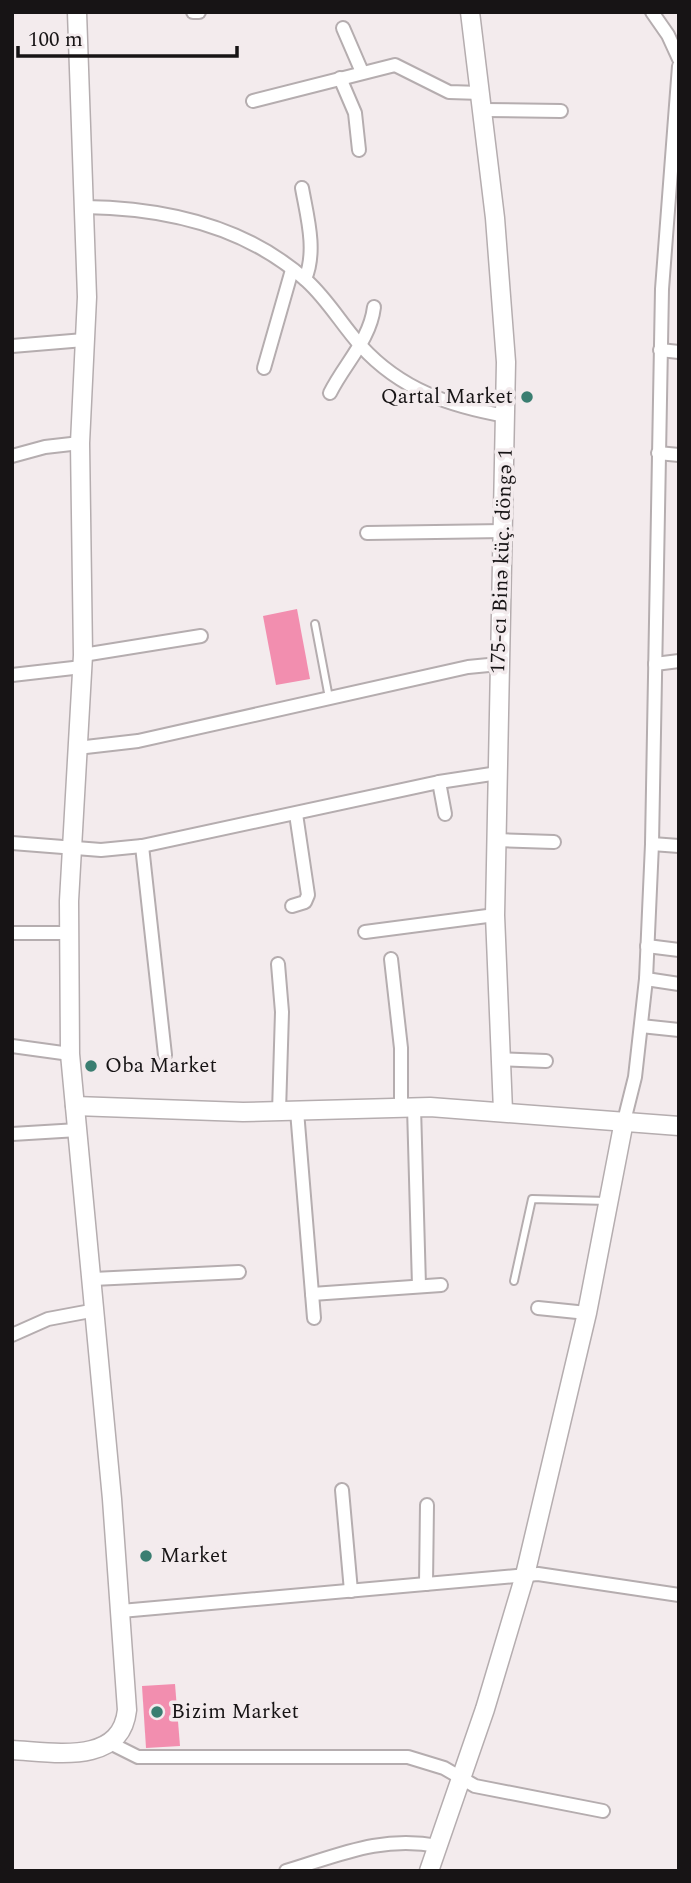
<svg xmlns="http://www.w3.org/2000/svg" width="691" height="1883" font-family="Spectral,serif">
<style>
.building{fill:#f28eaf}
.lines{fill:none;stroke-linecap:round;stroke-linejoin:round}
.lane-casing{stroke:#b5adaf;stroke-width:10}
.street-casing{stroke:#b5adaf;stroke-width:16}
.secondary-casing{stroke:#b5adaf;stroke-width:21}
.lane{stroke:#fff;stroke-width:6}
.street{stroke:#fff;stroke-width:12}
.secondary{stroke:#fff;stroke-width:18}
.poi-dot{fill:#3a7e71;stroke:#f3ebed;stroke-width:2.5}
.labels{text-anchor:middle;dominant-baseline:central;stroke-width:7;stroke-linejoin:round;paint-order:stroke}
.poi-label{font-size:21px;fill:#171415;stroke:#f3ebed;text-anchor:start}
.street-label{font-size:21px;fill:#171415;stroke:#f3ebed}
</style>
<rect width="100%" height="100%" fill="#f3ebed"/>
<g class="building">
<path d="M297 609 310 679 276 685 263 616Z"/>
<path d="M175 1684 180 1746 146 1748 142 1686Z"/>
</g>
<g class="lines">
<defs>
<g id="lane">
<path d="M315 624 329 698"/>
<path d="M514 1281 532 1199 607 1201"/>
</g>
<g id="street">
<path d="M193 12H199"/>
<path d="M652 12 668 35 679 59"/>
<path d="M343 28 362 72"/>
<path d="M340 78 355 113 359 150"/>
<path d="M253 101 395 65 449 92 481 93"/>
<path d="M483 110 561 111"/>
<path d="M302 188C307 216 317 251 305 279"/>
<path d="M85 207C166 208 246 226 307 281 328 300 342 325 361 346 401 390 450 406 506 416"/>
<path d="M12 346 84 340"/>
<path d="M660 350 679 352"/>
<path d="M264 368 292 270"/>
<path d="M330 393C345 363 370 340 374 307"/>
<path d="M658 453 679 455"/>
<path d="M12 456 45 447 80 443"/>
<path d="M367 533 504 531"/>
<path d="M83 655 201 636"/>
<path d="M655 664 679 661"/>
<path d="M12 675 82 667"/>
<path d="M77 748 138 741 468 667 499 664"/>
<path d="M439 782 445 814"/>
<path d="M497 840 554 842"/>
<path d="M12 843 101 850 142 846 439 782 498 773"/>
<path d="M652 844 679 846"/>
<path d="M142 846 165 1055"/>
<path d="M292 906 305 902 308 895 296 814"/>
<path d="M365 932 495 915"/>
<path d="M12 933H69"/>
<path d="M647 946 679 950"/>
<path d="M391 959 401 1048V1107"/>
<path d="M278 964 282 1012 279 1112"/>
<path d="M646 979 679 984"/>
<path d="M641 1026 679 1030"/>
<path d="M12 1046 70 1054"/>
<path d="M499 1059 546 1061"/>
<path d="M414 1107 419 1286"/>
<path d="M297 1111 314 1318"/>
<path d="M624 1121 635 1077 646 979 652 844 662 289 679 66"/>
<path d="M12 1134 78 1130"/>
<path d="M93 1279 239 1272"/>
<path d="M312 1294 441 1285"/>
<path d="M538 1308 587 1313"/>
<path d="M12 1335 48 1319 96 1310"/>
<path d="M342 1490 351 1591"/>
<path d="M426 1584 427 1505"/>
<path d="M121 1611 538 1574 679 1595"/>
<path d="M112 1744 138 1757H408L444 1768 475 1786 603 1811"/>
<path d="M286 1871C339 1855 382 1835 438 1846"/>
</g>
<g id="secondary">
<path d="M470 12 495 218 506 362 495 915 503 1111"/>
<path d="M75 1106 243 1112 430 1107 679 1126"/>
<path d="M12 1750C53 1752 121 1766 127 1710L112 1499 70 1054 69 901 83 655 80 443 87 297 77 12"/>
<path d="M429 1871 485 1709 525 1575 587 1313 624 1121"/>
</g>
</defs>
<use href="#lane" class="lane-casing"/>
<use href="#street" class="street-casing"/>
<use href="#secondary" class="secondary-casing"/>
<use href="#lane" class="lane"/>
<use href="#street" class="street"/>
<use href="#secondary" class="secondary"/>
</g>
<g class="poi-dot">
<circle cx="527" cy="397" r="7"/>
<circle cx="91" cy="1066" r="7"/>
<circle cx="146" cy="1556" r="7"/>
<circle cx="157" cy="1712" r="7"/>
</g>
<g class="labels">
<g class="poi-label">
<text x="513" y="397" text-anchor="end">Qartal Market</text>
<text x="105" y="1066">Oba Market</text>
<text x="160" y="1556">Market</text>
<text x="171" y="1712">Bizim Market</text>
</g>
<g class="street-label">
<text transform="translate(502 561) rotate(-88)">175-cı Binə küç. döngə 1</text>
</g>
</g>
<rect width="691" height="1883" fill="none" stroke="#171415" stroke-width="28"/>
<path d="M18 46v10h219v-10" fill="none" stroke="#171415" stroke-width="3.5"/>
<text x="28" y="46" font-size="21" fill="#171415" stroke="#f3ebed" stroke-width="5" paint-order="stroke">100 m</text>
</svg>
